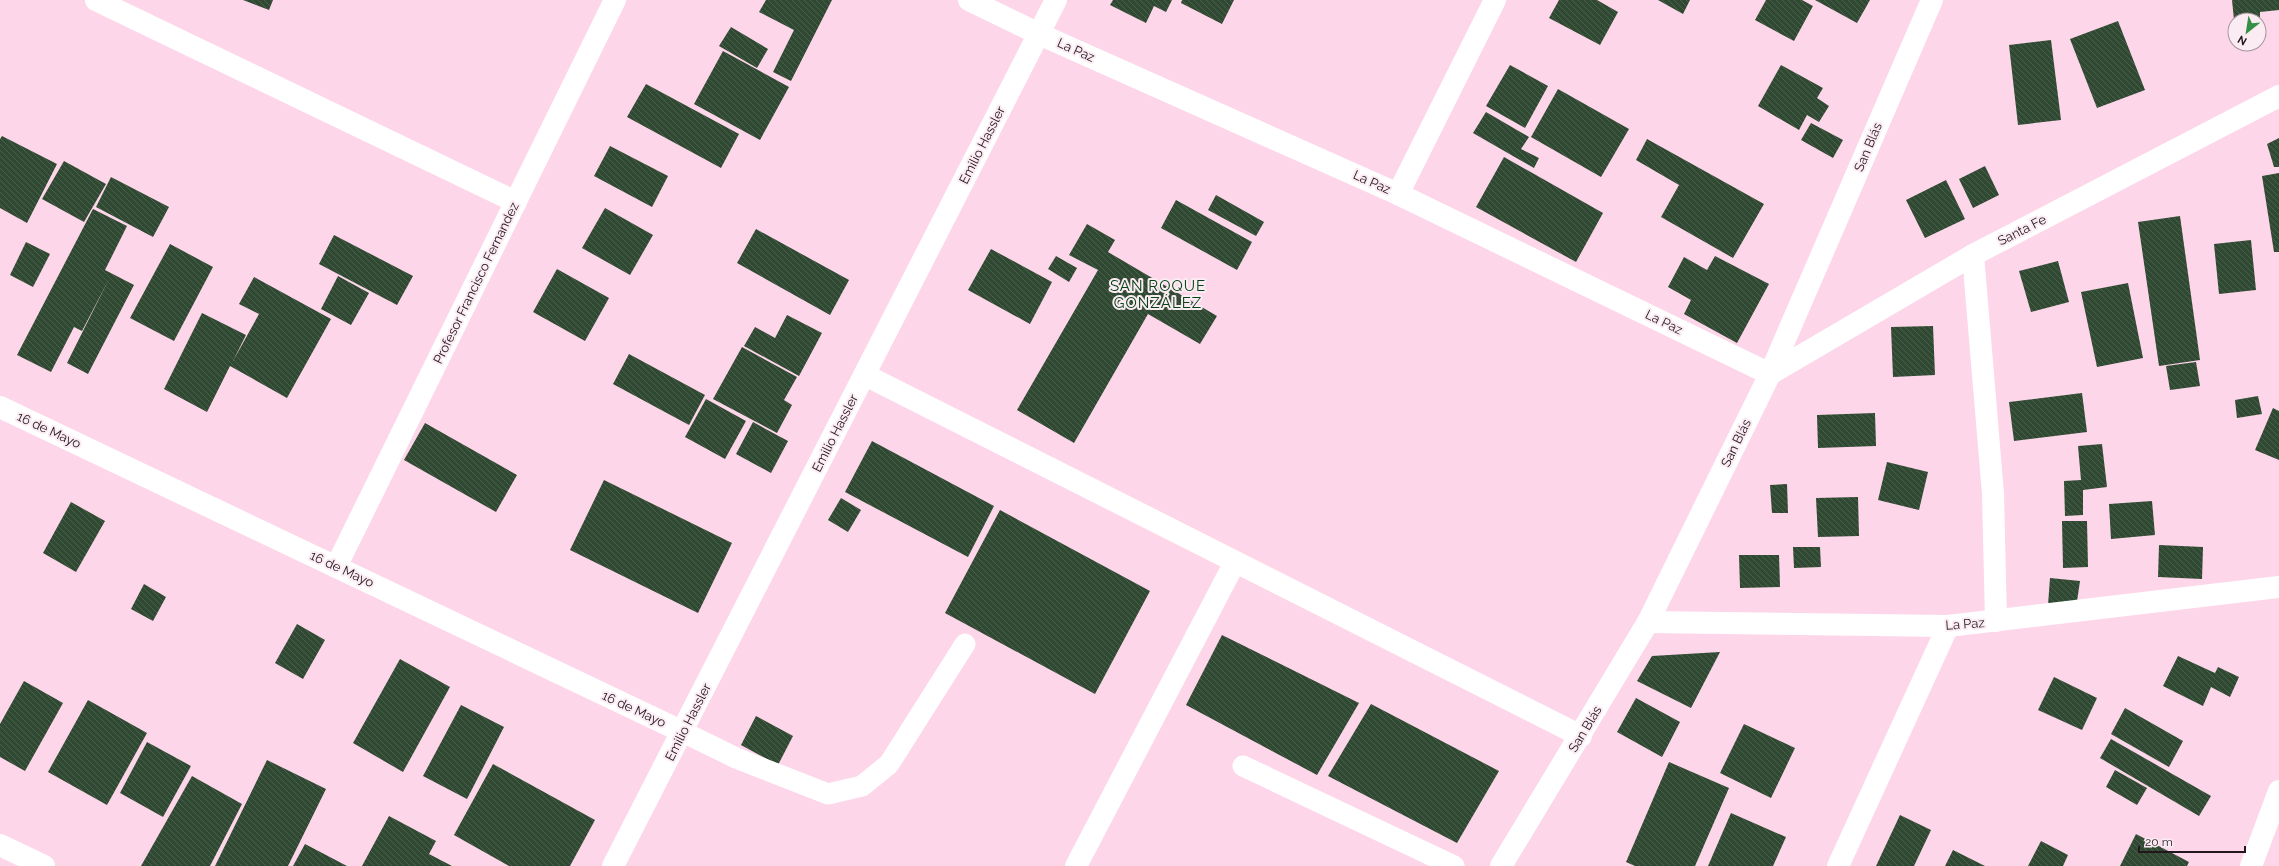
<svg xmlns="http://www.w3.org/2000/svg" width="2279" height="866" font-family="Raleway,sans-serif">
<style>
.building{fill:url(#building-back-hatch)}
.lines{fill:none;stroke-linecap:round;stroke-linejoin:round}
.lane{stroke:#fff;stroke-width:21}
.street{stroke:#fff;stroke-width:22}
.secondary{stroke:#fff;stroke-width:22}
.labels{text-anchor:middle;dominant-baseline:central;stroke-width:4;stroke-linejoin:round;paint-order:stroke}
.street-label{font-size:13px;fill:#23161d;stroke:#fbebf2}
.quarter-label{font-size:15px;letter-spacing:1px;fill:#024413;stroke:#fbebf2}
</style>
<defs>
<pattern id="building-back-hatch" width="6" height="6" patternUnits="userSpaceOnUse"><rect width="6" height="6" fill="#304932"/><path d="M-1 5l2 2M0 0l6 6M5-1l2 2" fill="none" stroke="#4c5f4d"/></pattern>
</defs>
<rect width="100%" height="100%" fill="#fdd6e9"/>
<g class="building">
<path d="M243 0H273L269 10Z"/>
<path d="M766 0H832L791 81 773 72 794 30 759 12Z"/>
<path d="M1113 0H1172L1166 12 1154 6 1146 23 1110 5Z"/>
<path d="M1182 0H1234L1222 24 1181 3Z"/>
<path d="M1559 0H1597L1618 12 1600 45 1549 18Z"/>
<path d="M1658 0H1690L1683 14Z"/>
<path d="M1766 0H1802L1813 6 1794 41 1755 20Z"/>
<path d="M1815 0H1870L1857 23Z"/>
<path d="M2232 0H2279V10L2260 12V20H2234Z"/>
<path d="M2118 21 2145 90 2097 108 2070 39Z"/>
<path d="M731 27 768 49 757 68 719 46Z"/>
<path d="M2051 40 2061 120 2018 125 2009 45Z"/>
<path d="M723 51 789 87 760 140 694 104Z"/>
<path d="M1510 65 1548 86 1525 128 1486 106Z"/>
<path d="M1781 65 1823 88 1817 98 1829 106 1819 122 1807 115 1799 130 1758 106Z"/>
<path d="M646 84 739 134 721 168 627 117Z"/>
<path d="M1558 89 1629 129 1601 177 1531 137Z"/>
<path d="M1486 112 1529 137 1521 149 1539 158 1534 168 1473 133Z"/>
<path d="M1811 123 1843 140 1833 158 1801 140Z"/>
<path d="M2 136 57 164 27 223 0 208V139Z"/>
<path d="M2279 138V167H2274L2267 144Z"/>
<path d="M1647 139 1764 204 1733 258 1661 217 1679 185 1636 160Z"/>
<path d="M610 146 668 176 652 207 594 176Z"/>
<path d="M1504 157 1603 213 1576 262 1476 207Z"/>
<path d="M64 161 106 184 84 222 42 199Z"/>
<path d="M1985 166 1999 195 1973 208 1959 179Z"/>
<path d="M2279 173V252H2274L2262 176Z"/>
<path d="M111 177 169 207 153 237 96 207Z"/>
<path d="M1946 180 1965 219 1925 238 1906 200Z"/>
<path d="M1216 195 1264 222 1256 236 1208 210Z"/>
<path d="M1176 200 1252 242 1237 270 1161 228Z"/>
<path d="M605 208 653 235 630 275 582 248Z"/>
<path d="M93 209 127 226 105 270 134 285 88 374 67 363 109 279 82 331 74 327 51 372 17 355Z"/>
<path d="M2180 216 2200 360 2159 366 2138 222Z"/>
<path d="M1087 224 1115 240 1108 252 1217 316 1200 344 1148 314 1074 443 1017 410 1098 270 1069 255Z"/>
<path d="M756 229 849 280 830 315 737 263Z"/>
<path d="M334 235 413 276 397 305 319 264Z"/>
<path d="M2251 240 2256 290 2219 294 2214 244Z"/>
<path d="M26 242 50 254 33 287 10 275Z"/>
<path d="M170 244 213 267 174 341 130 318Z"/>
<path d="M991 249 1052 282 1030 324 968 290Z"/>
<path d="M1056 256 1077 268 1069 282 1048 269Z"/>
<path d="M1715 256 1769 284 1737 343 1684 314 1691 300 1668 287 1684 257 1707 270Z"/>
<path d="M2058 261 2069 302 2031 312 2019 271Z"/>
<path d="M557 269 609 298 585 341 533 312Z"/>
<path d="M338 276 369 293 351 325 321 309Z"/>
<path d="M254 277 331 319 287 398 230 366 207 412 164 389 202 313 246 335 233 361 259 314 239 304Z"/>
<path d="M2128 283 2143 358 2097 367 2081 292Z"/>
<path d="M787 315 822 333 799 376 744 346 755 327 775 338Z"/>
<path d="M1933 326 1935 375 1893 377 1891 327Z"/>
<path d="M742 347 797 377 784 400 792 405 777 433 713 399Z"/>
<path d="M629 354 705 395 689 425 613 384Z"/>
<path d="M2196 362 2200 386 2170 390 2166 366Z"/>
<path d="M2082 393 2087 432 2014 441 2009 402Z"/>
<path d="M2258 396 2262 414 2237 418 2235 400Z"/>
<path d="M706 399 746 421 725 459 685 437Z"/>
<path d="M2273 408 2279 411V460L2255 450Z"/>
<path d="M1875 413 1876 446 1818 448 1817 415Z"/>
<path d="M753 422 788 441 771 473 736 454Z"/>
<path d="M425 423 517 475 496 512 404 460Z"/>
<path d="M872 441 994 506 968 557 845 492Z"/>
<path d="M2102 444 2107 487 2083 490V515L2065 516 2064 481 2081 480 2078 446Z"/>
<path d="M1887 462 1928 472 1919 510 1878 500Z"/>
<path d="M604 480 732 543 698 613 570 550Z"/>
<path d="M1787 484 1788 513H1772L1770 485Z"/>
<path d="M1858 497 1859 536 1818 537 1816 498Z"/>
<path d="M841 498 861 510 848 532 828 520Z"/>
<path d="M2152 501 2155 535 2111 539 2109 504Z"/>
<path d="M71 502 105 521 76 572 43 553Z"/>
<path d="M1000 510 1150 591 1095 694 945 613Z"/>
<path d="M2062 521H2087L2088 567 2063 568Z"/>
<path d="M2159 545 2203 547 2202 579 2158 577Z"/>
<path d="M1793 547H1820L1821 567 1794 568Z"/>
<path d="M1739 555H1779L1780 587 1740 588Z"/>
<path d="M2050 578 2080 581 2076 608 2048 605Z"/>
<path d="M144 584 166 597 153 621 131 609Z"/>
<path d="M297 624 325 640 303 679 275 663Z"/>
<path d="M1222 635 1359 703 1317 775 1186 705Z"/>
<path d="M1720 652 1691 708 1637 681 1652 656Z"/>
<path d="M2178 656 2215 673 2218 667 2239 677 2230 697 2211 687 2203 706 2163 686Z"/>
<path d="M400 659 450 687 403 772 353 743Z"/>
<path d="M2054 677 2097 698 2082 730 2038 710Z"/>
<path d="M24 681 63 703 25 771 0 757V724Z"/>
<path d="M1636 698 1680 722 1662 757 1617 732Z"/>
<path d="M88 700 147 733 107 805 48 772Z"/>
<path d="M1371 704 1499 771 1457 843 1328 776Z"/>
<path d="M461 705 504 727 467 799 423 776Z"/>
<path d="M2125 708 2183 741 2169 767 2111 734Z"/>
<path d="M756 716 793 736 778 765 741 745Z"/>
<path d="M1744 724 1795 748 1771 798 1720 773Z"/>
<path d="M2111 739 2211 796 2199 816 2100 758Z"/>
<path d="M147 742 191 766 163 817 120 793Z"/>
<path d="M267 760 326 789 288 866H215Z"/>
<path d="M1669 762 1729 788 1695 866H1635L1626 862Z"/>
<path d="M493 764 595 820 570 866H509L454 835Z"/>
<path d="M2115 770 2147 788 2137 805 2106 787Z"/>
<path d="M192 776 242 804 210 866H141Z"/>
<path d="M1731 813 1786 837 1773 866H1708Z"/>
<path d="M1900 815 1931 830 1914 866H1876Z"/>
<path d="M389 816 436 841 429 854 452 866H362Z"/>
<path d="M2136 834 2189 862 2187 866H2120Z"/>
<path d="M2041 841 2068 855 2063 866H2028Z"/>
<path d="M305 844 347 866H293Z"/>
<path d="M1953 850 1985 866H1945Z"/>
</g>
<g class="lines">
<g class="lane">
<path d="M683 732 736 758 828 794 862 786 889 764 965 644"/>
<path d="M1243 766 1454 866"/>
</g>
<g class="street">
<path d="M96 0 516 202"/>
<path d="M969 0 1039 34 1398 194 1770 374 1973 255 2279 96"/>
<path d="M1398 194 1495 0"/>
<path d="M1973 255 1993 494 1996 621"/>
<path d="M865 375 1581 736"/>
<path d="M0 407 683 732"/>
<path d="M336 567 615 0"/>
<path d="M1648 622 1948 626 2279 587"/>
<path d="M613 866 1056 0"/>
<path d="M1076 866 1235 562"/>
<path d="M1501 866 1648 622 1770 374 1932 0"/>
<path d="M1838 866 1948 626"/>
<path d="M2251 866 2279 791"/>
</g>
<path class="secondary" d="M0 845 44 866"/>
</g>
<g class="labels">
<g class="street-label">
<text transform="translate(1076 50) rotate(24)">La Paz</text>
<text transform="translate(982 145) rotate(-63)">Emilio Hassler</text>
<text transform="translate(1868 147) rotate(-67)">San Blás</text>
<text transform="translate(1372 182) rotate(24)">La Paz</text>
<text transform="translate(2022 230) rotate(-27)">Santa Fe</text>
<text transform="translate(476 283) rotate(-64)">Profesor Francisco Fernandez</text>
<text transform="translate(1664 322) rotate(26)">La Paz</text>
<text transform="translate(49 430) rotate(25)">16 de Mayo</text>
<text transform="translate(835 433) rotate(-63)">Emilio Hassler</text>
<text transform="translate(1736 443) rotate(-64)">San Blás</text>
<text transform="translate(342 569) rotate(25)">16 de Mayo</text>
<text transform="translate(1965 624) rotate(-4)">La Paz</text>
<text transform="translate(634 709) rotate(25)">16 de Mayo</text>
<text transform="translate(688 722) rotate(-63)">Emilio Hassler</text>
<text transform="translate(1585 729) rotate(-59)">San Blás</text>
</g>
<g class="quarter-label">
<text x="1158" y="286">SAN ROQUE<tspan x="1158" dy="17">GONZÁLEZ</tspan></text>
</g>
</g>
<g transform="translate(2247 32) rotate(210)"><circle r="19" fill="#fbebf2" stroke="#a5969d"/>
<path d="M0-3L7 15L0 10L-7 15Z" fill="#349144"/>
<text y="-6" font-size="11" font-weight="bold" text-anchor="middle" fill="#23161d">N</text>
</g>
<path d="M2139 846v6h106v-6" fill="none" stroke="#23161d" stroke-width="2"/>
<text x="2145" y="846" font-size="12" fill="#23161d" stroke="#fbebf2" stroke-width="3" paint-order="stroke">20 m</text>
</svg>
